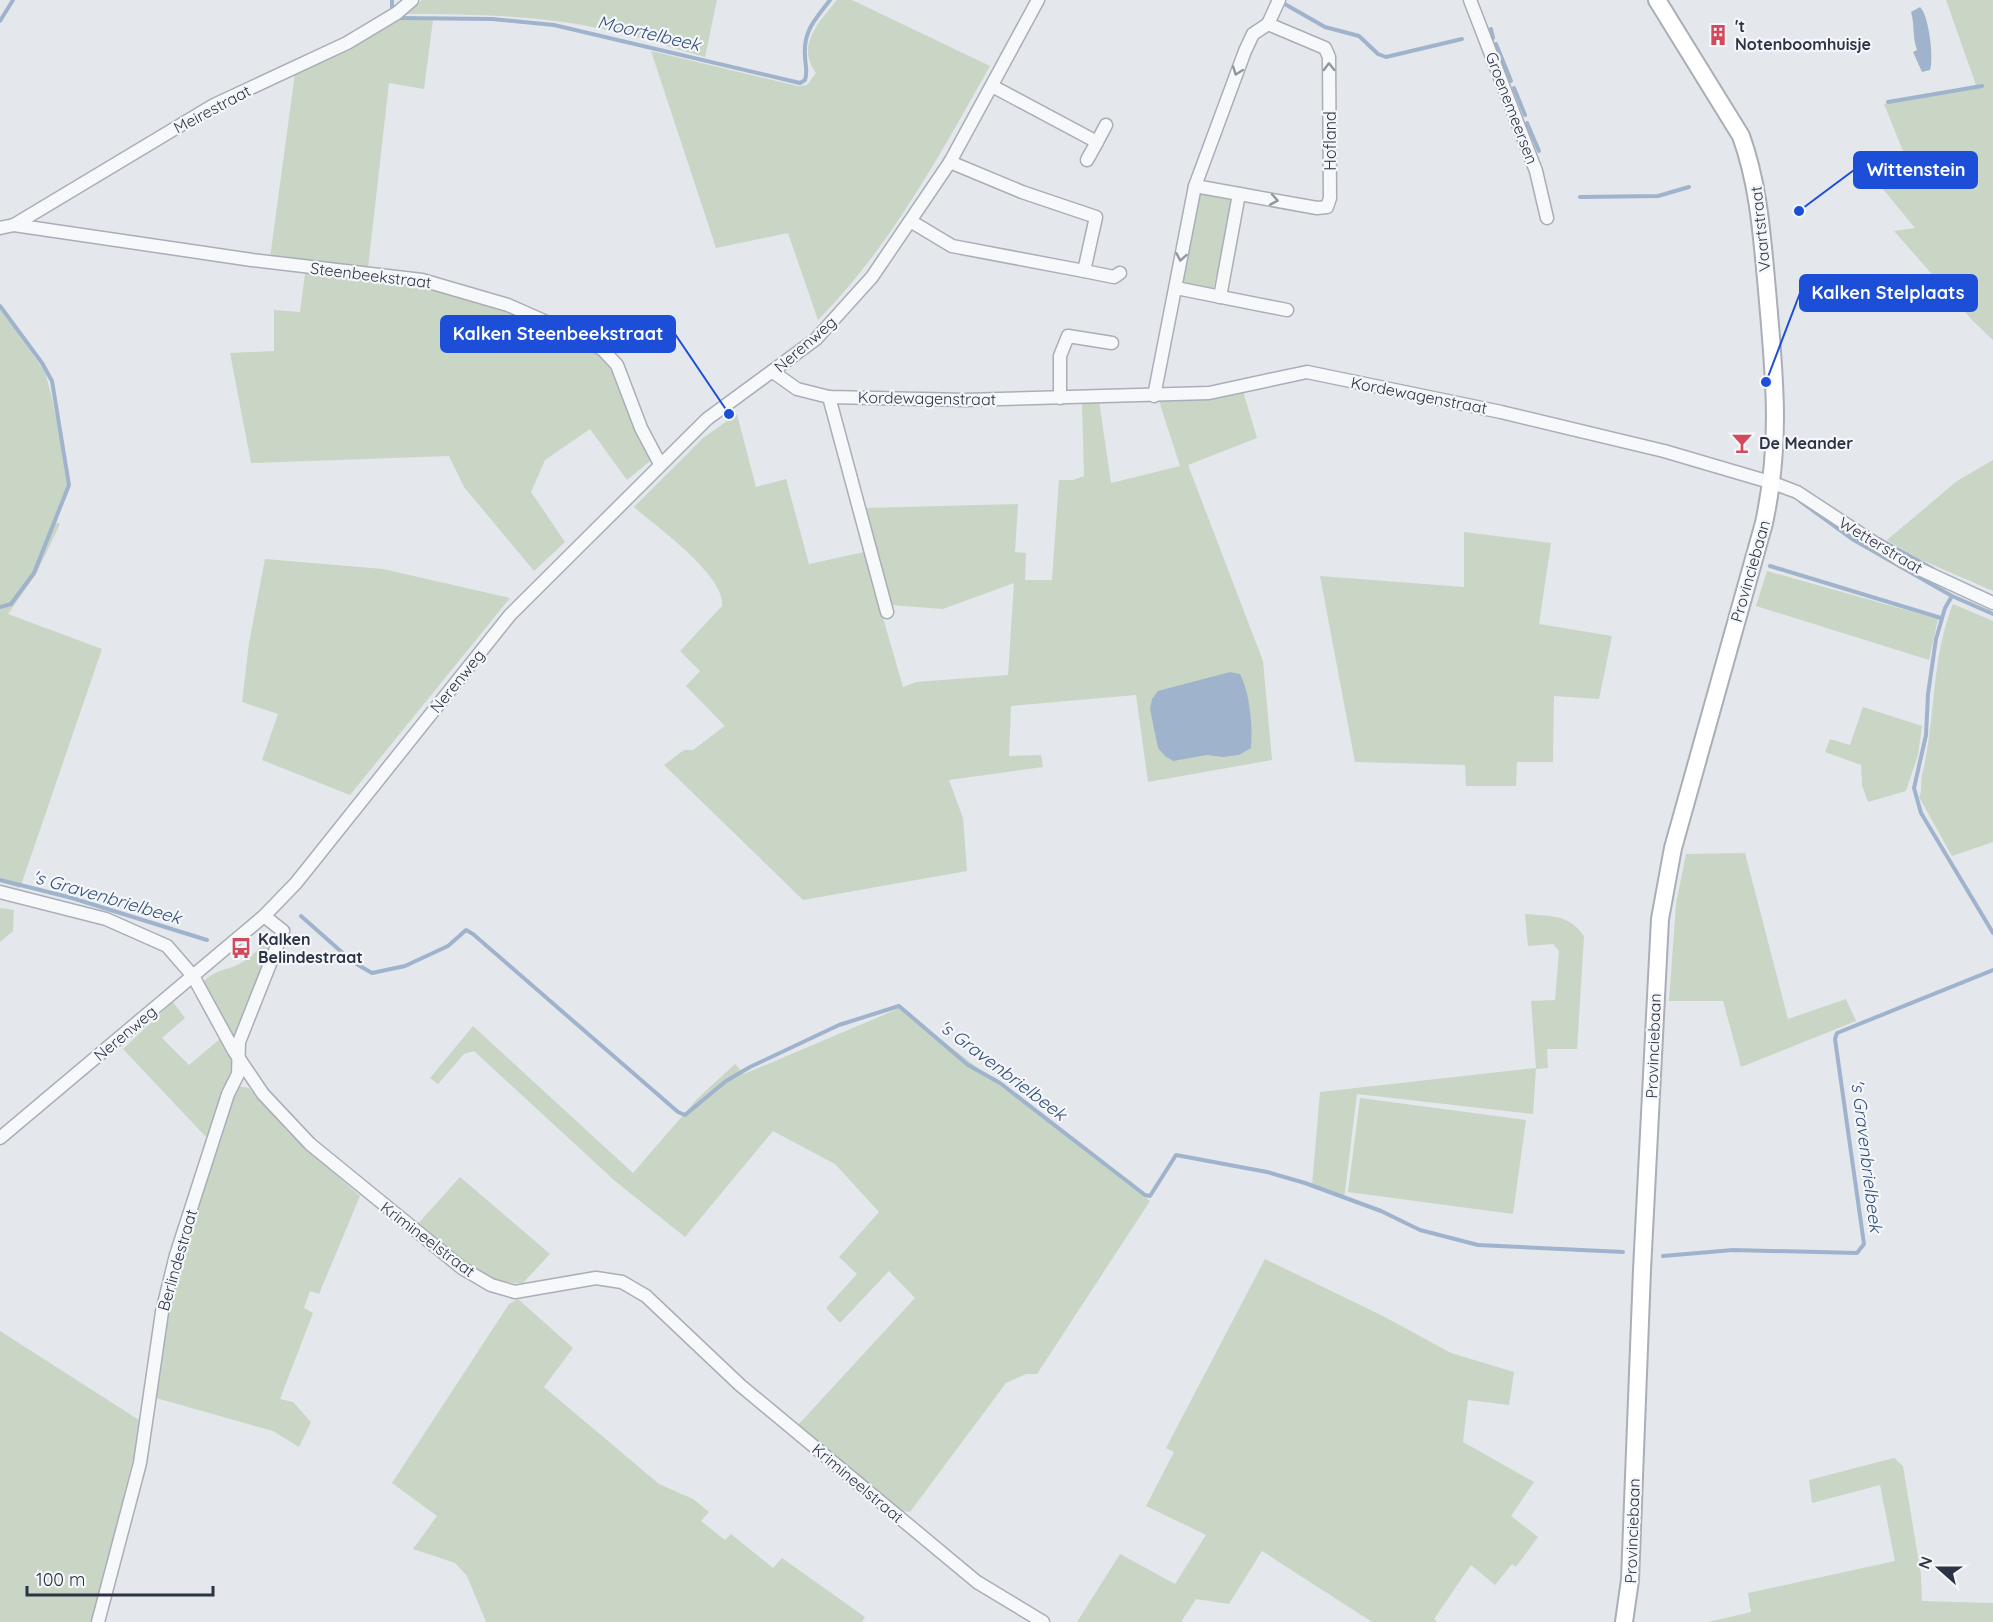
<svg xmlns="http://www.w3.org/2000/svg" width="1993" height="1622" font-family="Quicksand,sans-serif">
<style>
.green{fill:#c9d6c5}
.water{fill:#9fb4cc}
.lines{fill:none;stroke-linecap:round;stroke-linejoin:round}
.stream{stroke:#9fb4cc;stroke-width:4}
.minor-casing{stroke:#a9aeb7;stroke-width:15}
.secondary-casing{stroke:#a9aeb7;stroke-width:20}
.minor{stroke:#f7f8fa;stroke-width:12}
.secondary{stroke:#fff;stroke-width:16}
.oneway{stroke:#9196a0}
.labels{text-anchor:middle;dominant-baseline:central;stroke-width:4.5;stroke-linejoin:round;paint-order:stroke}
.poi-label{font-size:16px;font-weight:bold;fill:#2b3445;stroke:#f4f6f9;text-anchor:start}
.street-label{font-size:16px;fill:#2b3445;stroke:#f4f6f9}
.water-label{font-size:18px;font-style:italic;fill:#34527a;stroke:#f4f6f9}
.leader{fill:none;stroke:#1d4ed8;stroke-width:2}
.callout-dot{fill:#1d4ed8;stroke:#f4f6f9;stroke-width:2}
.callout{fill:#1d4ed8;stroke:#1d4ed8;stroke-width:2}
.callout-label{font-size:18px;text-anchor:middle;font-weight:bold;fill:#fff}
</style>
<rect width="100%" height="100%" fill="#e4e7ec"/>
<g class="green">
<path d="M422 0H717L705 57C672 48 640 37 607 30 541 15 474 14 406 14Z"/>
<path d="M837 0H852L990 66C939 156 891 246 818 320L788 233 716 248 651 51 798 86 807 85 816 73C795 45 820 21 837 0Z"/>
<path d="M1946 0H1993V340L1973 321 1894 231 1915 228 1869 172 1903 151 1884 104 1976 85Z"/>
<path d="M401 19 433 20 424 89 389 83 368 268 270 258 295 73Z"/>
<path d="M1203 191 1230 198 1233 205 1213 290 1186 286 1180 277 1198 194Z"/>
<path d="M305 273 428 287 509 312 558 333 597 353 611 370 650 461 627 480 590 429 545 460 531 492 565 542 534 571 464 487 449 456 251 463 230 353 274 351V310L300 312Z"/>
<path d="M0 308 45 372 51 394 68 476 66 494 54 521 60 524 36 574 8 614 102 649 20 888 0 882Z"/>
<path d="M1243 391 1257 438 1188 465 1263 661 1272 760 1148 782 1136 695 1011 706 1009 756 1041 755 1043 767 949 780 963 818 967 871 803 900 664 765 684 750H693L725 726 686 686 700 671 680 651 722 606C726 576 656 526 634 507L703 438 737 414 756 487 786 479 809 564 864 552 903 687 916 682 1008 675 1014 583 943 609 890 605 865 508 1018 504 1015 552 1026 553 1025 580H1052L1059 480H1073L1084 476 1082 403 1099 401 1111 483 1180 466 1159 401 1211 398Z"/>
<path d="M1993 460V591L1917 558 1887 540 1957 481Z"/>
<path d="M1464 532 1551 543 1539 624 1612 636 1599 699 1554 696 1553 762H1517L1516 786H1466L1465 765 1355 762 1320 576 1464 587Z"/>
<path d="M265 559 383 569 510 598 350 795 262 760 278 714 242 702 249 643Z"/>
<path d="M1767 571 1938 619 1929 660 1756 606Z"/>
<path d="M1953 604 1993 621V842L1952 856 1919 797C1923 790 1920 783 1922 775 1936 719 1931 657 1953 604Z"/>
<path d="M1863 707 1922 726 1918 755 1906 791 1868 802 1862 785 1861 765 1825 752 1830 739 1850 745Z"/>
<path d="M1745 853 1788 1019 1846 999 1856 1021 1741 1067 1723 1001H1669L1676 904 1686 854Z"/>
<path d="M0 908 14 910 13 931 0 942Z"/>
<path d="M1525 914C1550 916 1569 914 1584 936L1577 1049H1547L1548 1068 1536 1069 1533 1114 1357 1094 1344 1199 1312 1186 1320 1092 1536 1068 1531 1001 1555 1000 1559 951 1553 944 1528 946Z"/>
<path d="M276 932 278 934 236 1042 202 983C214 971 221 971 235 966 251 959 264 943 276 932Z"/>
<path d="M173 1002 185 1018 162 1038 189 1065 220 1039 236 1062 206 1137 123 1049Z"/>
<path d="M900 1008 1150 1201 1037 1374H1026L1006 1383 910 1512 902 1511 798 1425 915 1298 889 1271 840 1323 826 1308 857 1274 839 1257 879 1212 835 1164 773 1131 685 1237 615 1181 474 1051 464 1054 438 1084 430 1078 473 1026 633 1173 697 1099 735 1064 744 1074Z"/>
<path d="M237 1086 249 1088 289 1133 360 1196 319 1294 310 1291 304 1308 313 1313 280 1399 293 1402 311 1422 299 1447 273 1431 156 1398C161 1291 203 1187 237 1086Z"/>
<path d="M1360 1098 1526 1120 1513 1214 1348 1192Z"/>
<path d="M460 1177 550 1254 523 1283C481 1286 447 1249 417 1225Z"/>
<path d="M1265 1259 1383 1316 1451 1353 1514 1372 1509 1405 1468 1400 1463 1442 1534 1482 1511 1516 1538 1537 1516 1567 1512 1564 1495 1585 1471 1565 1434 1619 1437 1622H1372L1262 1551 1229 1604 1196 1599 1181 1622H1077L1120 1554 1175 1584 1206 1535 1146 1506 1174 1452 1166 1448Z"/>
<path d="M518 1299 573 1348 544 1387 659 1484 693 1499 709 1512 701 1521 725 1540 731 1534 773 1568 782 1558 865 1617 862 1622H486L467 1576 455 1563 413 1549 437 1516 392 1483 509 1304Z"/>
<path d="M0 1331 139 1420 134 1455 92 1622H0Z"/>
<path d="M1894 1458 1903 1466 1921 1575 1922 1601 1993 1603V1622H1708L1751 1612 1748 1593 1895 1561 1880 1485 1812 1503 1809 1480Z"/>
</g>
<g class="water">
<path d="M1920 7C1929 15 1934 59 1930 70L1922 72 1913 52 1917 50C1912 36 1915 26 1911 12Z"/>
<path d="M1230 672 1240 674C1250 693 1253 727 1251 748L1239 755 1223 757 1207 755 1173 761 1165 756 1158 748 1150 709 1152 699 1158 691Z"/>
</g>
<g class="lines">
<g class="stream">
<path d="M392 0V7"/>
<path d="M1283 3 1325 27 1359 36 1378 54 1386 57 1462 39"/>
<path d="M398 18 492 19 554 25 800 83 805 80C808 71 805 65 805 56 803 30 816 19 830 0"/>
<path d="M0 21 13 0"/>
<path d="M1491 29 1493 38"/>
<path d="M1496 44 1511 81"/>
<path d="M1514 88 1525 115"/>
<path d="M1888 102 1982 86"/>
<path d="M1527 123 1539 151"/>
<path d="M1580 197 1658 196 1689 187"/>
<path d="M0 306 42 363 52 381 69 485 34 573 11 604 0 607"/>
<path d="M1800 501 1852 539 1952 596"/>
<path d="M1879 539 1933 569"/>
<path d="M1770 566 1941 618"/>
<path d="M1993 614 1952 596 1945 608 1936 639 1928 694 1926 735 1914 788 1921 813 1993 933"/>
<path d="M0 880 72 898 207 940"/>
<path d="M301 916 353 962 372 973 405 966 448 946 466 930 473 934 678 1112 685 1115 726 1081 750 1067 839 1025 899 1006 968 1065 1000 1083 1145 1195 1150 1196 1176 1155 1267 1172 1305 1183 1381 1211 1420 1230 1478 1245 1623 1252"/>
<path d="M1663 1256 1733 1250 1857 1253 1864 1244 1835 1039 1837 1033 1993 970"/>
</g>
<defs>
<g id="minor">
<path d="M1470 0 1536 171 1547 218"/>
<path d="M992 86 1097 142 1106 125"/>
<path d="M1087 160 1097 142"/>
<path d="M1195 186 1317 208 1327 207 1330 198 1329 57 1325 48 1268 24"/>
<path d="M912 222 952 246 1084 271 1096 217 1022 192 950 162"/>
<path d="M14 225 214 105 347 43 397 13 412 0"/>
<path d="M0 228 14 225 252 260 422 280 508 305 587 340 603 350 617 365 641 428 660 464"/>
<path d="M1084 271 1114 277 1120 273"/>
<path d="M1176 288 1287 310"/>
<path d="M1220 297 1239 194"/>
<path d="M773 372 797 389 829 397 965 400 1209 393 1307 372 1501 412 1664 451 1773 483 1797 492 1902 561 1993 603"/>
<path d="M1154 396 1195 186 1245 51 1253 34 1268 24 1279 0"/>
<path d="M829 397 887 612"/>
<path d="M1060 398V356L1068 336 1112 343"/>
<path d="M0 892 106 919 167 946 193 976 234 1051 263 1094 310 1144 462 1268 491 1285 515 1292 596 1278 622 1282 646 1296 740 1385 977 1582 1043 1622"/>
<path d="M0 1138 264 916 296 883 510 615 707 419 816 339 872 277 950 162 1038 0"/>
<path d="M98 1622 140 1463 162 1312 176 1255 228 1094 238 1074 239 1042 283 931 264 916"/>
</g>
<path id="secondary" d="M1624 1622 1630 1580 1642 1270 1660 919 1673 848 1764 523C1782 440 1774 373 1767 290 1762 237 1759 186 1741 136L1657 0"/>
</defs>
<use href="#minor" class="minor-casing"/>
<use href="#secondary" class="secondary-casing"/>
<use href="#minor" class="minor"/>
<use href="#secondary" class="secondary"/>
</g>
<defs><path id="oneway-chevron" d="M-2-3.5L2.5 0L-2 3.5" fill="none" stroke-width="1.6" stroke-linecap="round" stroke-linejoin="round" transform="scale(1.5)"/></defs>
<g class="oneway">
<use href="#oneway-chevron" transform="translate(1329 67) rotate(-91)"/>
<use href="#oneway-chevron" transform="translate(1237 71) rotate(110)"/>
<use href="#oneway-chevron" transform="translate(1274 200) rotate(10)"/>
<use href="#oneway-chevron" transform="translate(1181 257) rotate(100)"/>
</g>
<defs>
<symbol id="building-bare" viewBox="-9 -9 18 18"><path d="M-4-6H4V6H1V3H-1V6H-4ZM-2.5-4.3h1.7v1.8h-1.7ZM.8-4.3h1.7v1.8H.8ZM-2.5-1h1.7V.8h-1.7ZM.8-1h1.7V.8H.8Z" fill="#d1495b" stroke="#f4f6f9" stroke-width="2.5" paint-order="stroke"/></symbol>
<symbol id="bar-bare" viewBox="-9 -9 18 18"><path d="M-6-5H6L.8 .8V4.5H3.5V6h-7V4.5H-.8V.8Z" fill="#d1495b" stroke="#f4f6f9" stroke-width="2.5" paint-order="stroke"/></symbol>
<symbol id="bus-bare" viewBox="-9 -9 18 18"><path d="M-5-6H5V4H4V6H2V4H-2V6H-4V4H-5ZM-3.5-4V0h7V-4ZM-3.5 1.2v1.5H-2V1.2ZM2 1.2v1.5H3.5V1.2Z" fill="#d1495b" stroke="#f4f6f9" stroke-width="2.5" paint-order="stroke"/></symbol>
</defs>
<g fill-rule="evenodd">
<use href="#building-bare" x="1703" y="20" width="30" height="30"/>
<use href="#bar-bare" x="1727" y="428" width="30" height="30"/>
<use href="#bus-bare" x="226" y="933" width="30" height="30"/>
</g>
<g class="labels">
<g class="poi-label">
<text x="1735" y="26">'t<tspan x="1735" dy="18">Notenboomhuisje</tspan></text>
<text x="1759" y="443">De Meander</text>
<text x="258" y="939">Kalken<tspan x="258" dy="18">Belindestraat</tspan></text>
</g>
<g class="street-label">
<text transform="translate(1512 108) rotate(69)">Groenemeersen</text>
<text transform="translate(212 109) rotate(-28)">Meirestraat</text>
<text transform="translate(1330 141) rotate(-90)">Hofland</text>
<text transform="translate(1760 229) rotate(-96)">Vaartstraat</text>
<text transform="translate(371 275) rotate(7)">Steenbeekstraat</text>
<text transform="translate(805 344) rotate(-41)">Nerenweg</text>
<text transform="translate(1419 395) rotate(11)">Kordewagenstraat</text>
<text transform="translate(927 398) rotate(1)">Kordewagenstraat</text>
<text transform="translate(1881 545) rotate(31)">Wetterstraat</text>
<text transform="translate(1750 571) rotate(-74)">Provinciebaan</text>
<text transform="translate(457 681) rotate(-51)">Nerenweg</text>
<text transform="translate(125 1033) rotate(-40)">Nerenweg</text>
<text transform="translate(1653 1046) rotate(-88)">Provinciebaan</text>
<text transform="translate(428 1239) rotate(37)">Krimineelstraat</text>
<text transform="translate(177 1260) rotate(-74)">Berlindestraat</text>
<text transform="translate(858 1483) rotate(40)">Krimineelstraat</text>
<text transform="translate(1632 1531) rotate(-88)">Provinciebaan</text>
</g>
<g class="water-label">
<text transform="translate(649 33) rotate(13)">Moortelbeek</text>
<text transform="translate(107 897) rotate(16)">'s Gravenbrielbeek</text>
<text transform="translate(1003 1070) rotate(37)">'s Gravenbrielbeek</text>
<text transform="translate(1867 1156) rotate(83)">'s Gravenbrielbeek</text>
</g>
</g>
<path class="leader" d="M1799 211L1854 170M1766 382L1800 293M729 414L675 334"/>
<g class="callout-dot">
<circle cx="1799" cy="211" r="6"/>
<circle cx="1766" cy="382" r="6"/>
<circle cx="729" cy="414" r="6"/>
</g>
<g class="callout">
<rect x="1854" y="152" width="123" height="36" rx="6"/>
<rect x="1800" y="275" width="177" height="36" rx="6"/>
<rect x="441" y="316" width="234" height="36" rx="6"/>
</g>
<g class="callout-label">
<text x="1916" y="176">Wittenstein</text>
<text x="1888" y="299">Kalken Stelplaats</text>
<text x="558" y="340">Kalken Steenbeekstraat</text>
</g>
<g transform="translate(1939 1568) rotate(291)" stroke="#f4f6f9" stroke-width="4.5" paint-order="stroke">
<path d="M0-4.5L10 22L0 15L-10 22Z" fill="#2b3445"/>
<text y="-9" font-size="16" font-weight="bold" text-anchor="middle" fill="#2b3445">N</text>
</g>
<path d="M27 1586v9h186v-9" fill="none" stroke="#2b3445" stroke-width="3"/>
<text x="36" y="1586" font-size="18" fill="#2b3445" stroke="#f4f6f9" stroke-width="4.5" paint-order="stroke">100 m</text>
</svg>
